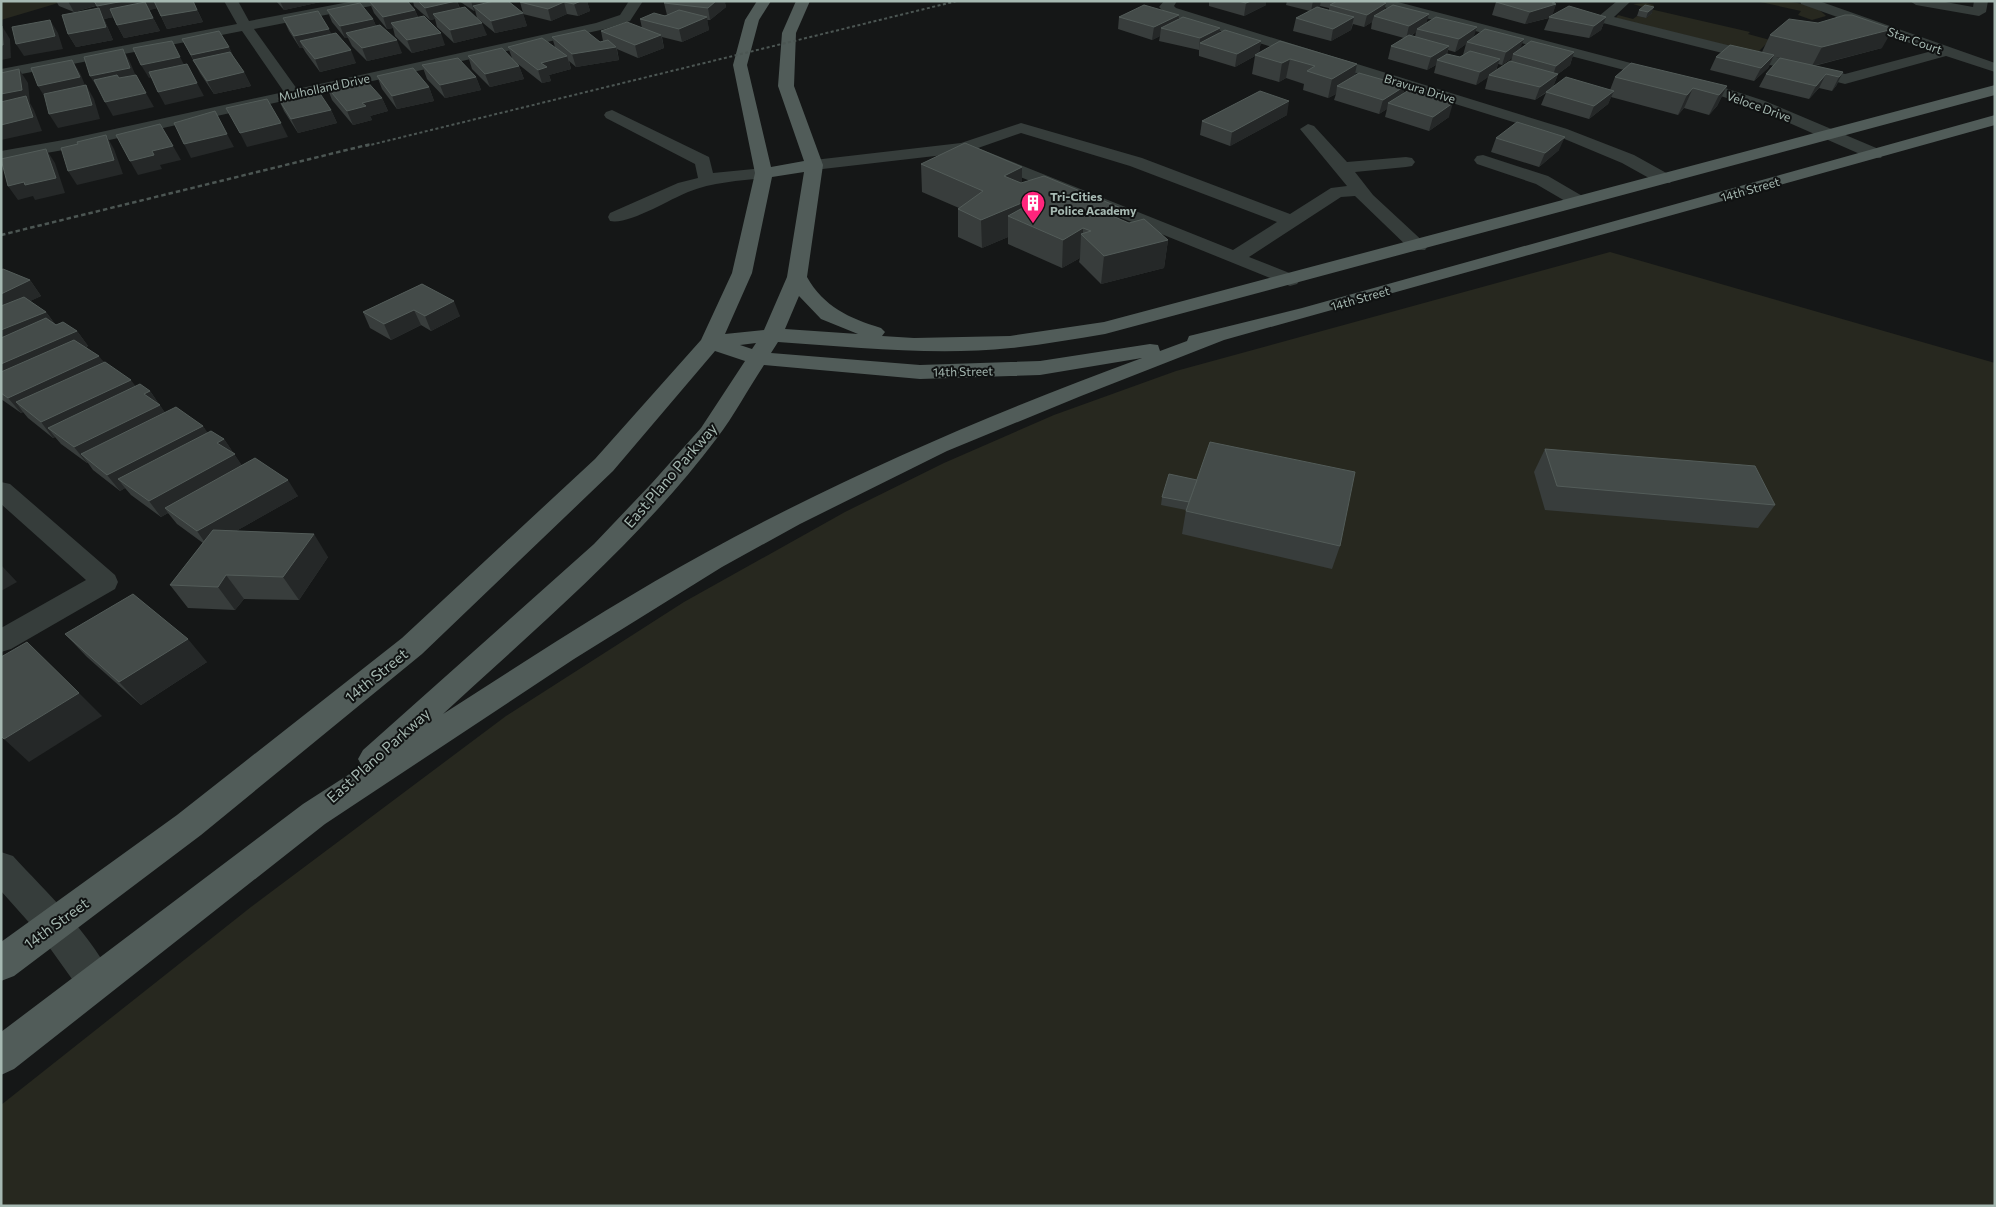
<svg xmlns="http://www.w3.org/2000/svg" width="1996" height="1207" font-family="Commissioner,sans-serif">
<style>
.green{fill:#27281f}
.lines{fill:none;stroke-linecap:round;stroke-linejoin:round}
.minor{fill:#363d3b;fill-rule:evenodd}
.major{fill:#515c59;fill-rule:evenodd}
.rail-far1{stroke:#4c5653;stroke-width:2;stroke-dasharray:3 2.5;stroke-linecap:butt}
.rail{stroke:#4c5653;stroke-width:2.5;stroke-dasharray:4.5 3;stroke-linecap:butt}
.wall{fill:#383d3c;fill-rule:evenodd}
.shaded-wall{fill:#252828}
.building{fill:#444b49;stroke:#535c59}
.labels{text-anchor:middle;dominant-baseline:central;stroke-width:4;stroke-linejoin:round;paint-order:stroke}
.far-street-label{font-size:12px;fill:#a6b9b2;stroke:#101212}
.far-poi-label{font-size:12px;font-weight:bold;fill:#a6b9b2;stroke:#101212;text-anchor:start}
.street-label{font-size:15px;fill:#a6b9b2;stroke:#101212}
</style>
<rect width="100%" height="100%" fill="#151717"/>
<g class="green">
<path d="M1 1H65L1 20Z"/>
<path d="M1756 1C1775 1 1813 0 1826 16L1812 20 1798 15 1801 11Z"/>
<path d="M1646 3 1654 5 1650 9 1750 32 1748 34 1770 40 1757 53 1616 18 1618 15 1633 19 1637 16 1646 18V8L1633 4Z"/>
<path d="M1610 252 1995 363V1206H1V1105L251 907 506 716 684 602 845 512 944 463 1054 415 1176 371Z"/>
</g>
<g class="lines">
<g class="minor">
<path d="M224 1H238L249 21 354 1H382L376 5 254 29 297 89 596 23 620 15 629 1H643L630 21 605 29 69 149 1 161V151L69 139 284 92 242 31 1 78V69L237 24Z"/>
<path d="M1164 1H1177L1174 6 1176 8 1567 129 1634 155 1670 175 1673 179 1670 183H1658L1622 163 1555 135 1166 14 1159 7Z"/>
<path d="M1371 1H1394L1722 87 1765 101 1881 150 1883 154 1881 158H1869L1753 107 1712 93 1372 4Z"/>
<path d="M1617 1H1631L1614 17 1845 74 1932 51 1801 4 1800 1H1819L1995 63V72L1946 56 1845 84 1599 22 1597 19 1599 16Z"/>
<path d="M1910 1H1940L1973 7 1974 1H1988L1986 12 1979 16 1916 5Z"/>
<path d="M612 110 709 157 713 173 764 168 770 169 773 173 770 177 764 178C739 181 712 182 688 192 670 199 629 225 610 221L608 217 610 213 678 183 698 178 695 164 606 118 604 115 606 112Z"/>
<path d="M1021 123 1142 158 1290 214 1331 188 1347 186 1300 129 1308 124 1314 126 1347 162 1406 157 1412 158 1415 162 1412 166 1406 167 1355 172 1373 195 1428 246 1425 250H1411L1355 196 1341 197 1249 257 1297 276 1300 280 1297 284 1290 286 961 153 814 170 808 169 805 165 808 161 814 160 961 143ZM1021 133 1130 166 1277 222 1233 250 978 148Z"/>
<path d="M1483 155 1548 176 1584 197 1587 201 1584 205H1572L1536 184 1477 164 1474 160 1477 156Z"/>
<path d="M1 482 10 484 115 575 118 582 115 589 11 649 1 652V628L86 580 1 504Z"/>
<path d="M1 852 13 856C45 891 95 938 113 981L108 993 95 999 82 993 42 937 1 891Z"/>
</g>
<path class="major" d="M757 1H771L759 20 747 65 771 167 804 161 778 86 782 33 796 1H810L796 33 794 86 823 165 807 277C824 307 849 318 881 328L885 332 882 336 914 338 1010 336 1104 322 1995 85V95L1105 334C1074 339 1042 345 1011 348 934 356 855 347 778 342L771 353 920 365 1040 361 1150 344 1158 345 1160 351 1187 341 1189 336 1302 308 1995 115V125L1224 340 1081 396 947 451 800 524 722 567 574 659 325 824 14 1069 1 1075V1032L303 804 362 766 358 759 363 750 594 544 652 483 701 428 745 361 715 351 613 471 422 654 201 835 14 976 1 981V942L177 815 402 638 595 459 701 340 732 273 755 173 733 65 745 20ZM804 172 787 277 764 330 725 334 752 273 772 177ZM799 296 821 319 858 334 785 329ZM756 343 752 349 740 345ZM1142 358C992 413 845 476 705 553 615 602 529 659 443 714 537 627 639 542 717 438 734 416 748 389 764 365L920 379 1040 375Z"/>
<path class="rail-far1" d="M366 146 957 1"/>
<path class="rail" d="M1 235 371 144"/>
</g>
<g class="wall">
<path d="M56 1H193L203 22 167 29 157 8 149 10 160 31 124 38 117 25 113 17 104 19 113 40 76 47 68 34 98 8 96 6 74 12 59 6Z"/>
<path d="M276 1H325L284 10Z"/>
<path d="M369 1 415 10 418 17 445 45 412 53 395 36 393 28 387 29 374 13Z"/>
<path d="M413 1H457L460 8 487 35 454 43 437 27 435 19 430 20 414 6Z"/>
<path d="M459 1H508L523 13 520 2 522 1H587L590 11 578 16 567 14 551 21 523 14 527 26 495 33 477 18 475 10 474 11Z"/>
<path d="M1209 1H1266V5L1244 16 1209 6Z"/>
<path d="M1287 1H1381L1385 10 1429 14 1426 23 1473 37 1520 49 1574 52 1570 65 1558 74 1553 87 1610 90 1615 77 1727 86 1717 106 1709 115 1684 108 1678 115 1611 97 1608 104 1589 119 1541 105 1546 93 1535 100 1485 89 1488 77 1476 85 1434 73 1436 65 1427 70 1388 59 1391 46 1404 38 1371 29 1372 22 1364 27 1353 24 1351 30 1331 41 1293 31 1296 18 1310 11 1286 5ZM1320 6 1329 8V10L1318 8ZM1416 32 1415 37 1411 36ZM1466 44 1463 55 1460 57 1447 54 1448 50 1455 52ZM1512 58 1511 61 1496 71 1498 64 1502 65Z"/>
<path d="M1496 2H1555L1554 4H1556L1552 15 1606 17 1601 30 1589 38 1544 30 1549 18 1525 24 1492 15Z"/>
<path d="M664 3H725L726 7 710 20H707L709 30 682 42 662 37 664 48 638 58 617 49 619 60 576 67 569 61 571 69 549 75 551 81 542 83 518 64 519 66 524 79 490 87 472 69 468 56 512 58 508 47H555L552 37 600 42 603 41 601 31 642 28 640 19 667 15Z"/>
<path d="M327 10 373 19 376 26 402 53 367 61 352 46 348 38H345L332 22Z"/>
<path d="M1639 10 1652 13 1646 18 1637 16Z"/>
<path d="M1179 15 1178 19 1220 28 1219 33 1261 41 1259 52 1357 64 1355 76 1405 86 1403 94 1449 117 1429 131 1385 117 1387 109 1379 114 1334 100 1336 94 1328 98 1303 90 1304 84 1286 78 1279 82 1252 74 1255 56 1235 67 1199 56V50L1159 41 1160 36 1152 40 1118 29 1119 17Z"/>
<path d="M283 18 332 34 356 63 320 72 306 53 303 48H300L289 31Z"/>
<path d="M1770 35 1882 48 1814 66 1843 72 1836 86 1832 91 1819 88 1809 99 1759 87 1766 74 1780 58 1774 57 1768 68 1754 81 1710 70 1716 57 1762 52Z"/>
<path d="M182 39 229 47 234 58 244 72 251 86 214 94 200 73Z"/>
<path d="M422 65 476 77 481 90 445 98 427 79Z"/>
<path d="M377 76 429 87 434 101 397 109 382 89Z"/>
<path d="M327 87 382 98 388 111 370 116 372 120 353 125 332 100Z"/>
<path d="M278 98 331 110 337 123 298 133 284 111Z"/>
<path d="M1287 115 1230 146 1200 135 1202 121Z"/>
<path d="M1496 138 1559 150 1539 167 1491 152Z"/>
<path d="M921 164 1022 167V183L1121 208 1120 219 1168 240 1164 268 1101 284 1079 262 1080 258 1062 268 1008 244V237L982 248 958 237V209L959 208 922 192Z"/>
<path d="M1 270 30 280 41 296 30 301 46 312 55 324 77 331 88 346 86 347 104 362 135 386 150 391 165 413 203 426 207 433 224 439 242 466 298 496 236 531 328 557 299 600 244 599 235 610 188 608 170 585 203 543 177 524 168 513 161 517 131 495 125 488 120 491 93 470 88 463H87L61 444 55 437 53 438 28 418 23 412 21 413 1 399Z"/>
<path d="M422 284 460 316 431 331 421 325 391 340 370 328 363 312Z"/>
<path d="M1545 449 1775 505 1758 528 1545 510 1534 472Z"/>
<path d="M1197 480 1340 546 1332 569 1182 534 1186 510 1161 505 1162 497Z"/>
<path d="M65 634 207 662 141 705 87 657Z"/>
</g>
<g class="shaded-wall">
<path d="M68 1H112L74 12Z"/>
<path d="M124 1H162L165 7 149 10 160 31 124 38 117 25 149 10 104 19 113 40 76 47 68 34 101 14 97 6Z"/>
<path d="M280 1H325L284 10Z"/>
<path d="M457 1 461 13 433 14 435 19 430 20 425 8Z"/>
<path d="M471 1H502L473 6 475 10 474 11Z"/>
<path d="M581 1H587L590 11 578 16 574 4Z"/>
<path d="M716 1H727L725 3 726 7 710 20 708 8Z"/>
<path d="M1251 1H1266V5L1244 16 1246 3Z"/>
<path d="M1313 1H1321L1320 6 1311 11Z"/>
<path d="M564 2 567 14 551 21 548 9Z"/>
<path d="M1555 2 1554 5 1556 4 1552 17 1525 24 1530 12 1552 3Z"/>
<path d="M1386 3 1383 15 1374 16 1372 22 1364 27 1367 15Z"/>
<path d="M1654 7 1652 13 1646 18 1648 12Z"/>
<path d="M197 10 203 22 167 29 161 16Z"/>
<path d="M415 10 420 23H391L393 28 387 29 383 17Z"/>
<path d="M523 13 527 26 495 33 491 21Z"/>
<path d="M1429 14 1425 27 1417 29 1416 32 1406 39 1409 26Z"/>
<path d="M1179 15 1177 28H1161L1160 36 1152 40 1154 27Z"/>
<path d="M707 17 709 30 682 42 679 29Z"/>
<path d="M1354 17 1351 30 1331 41 1333 29Z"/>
<path d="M1606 17 1601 30 1589 38 1594 26Z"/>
<path d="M373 19 378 31 346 33 348 38H345L340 26Z"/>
<path d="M50 20 58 33 63 49 24 56 16 44Z"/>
<path d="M482 23 487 35 454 43 450 30Z"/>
<path d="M2 26 10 39 11 58 1 60Z"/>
<path d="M1477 27 1473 40 1467 42 1466 44 1455 52 1459 39Z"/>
<path d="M1220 28 1218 41 1200 43 1199 51 1200 38Z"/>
<path d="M329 29 335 41H300L303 48H300L294 36Z"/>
<path d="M1893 29 1882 48 1812 66 1822 47Z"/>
<path d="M441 33 445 45 412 53 407 40Z"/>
<path d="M661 35 664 48 638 58 635 45Z"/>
<path d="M1524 39 1519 52 1513 54 1512 58 1502 65 1506 52Z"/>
<path d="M397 40 402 53 367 61 362 48Z"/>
<path d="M1261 41 1259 54 1255 55V56L1235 67 1237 54Z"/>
<path d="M1449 46 1445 59 1437 60 1436 65 1427 70 1431 57Z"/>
<path d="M229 47 235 60 195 63 191 55Z"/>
<path d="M616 47 619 60 576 67 572 54Z"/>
<path d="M123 49 130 62 138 81 98 89 90 76Z"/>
<path d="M351 50 356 63 320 72 315 59Z"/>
<path d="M1574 52 1570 65 1558 74 1553 87 1535 100 1540 87 1552 78 1556 66Z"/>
<path d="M1774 55 1768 68 1754 81 1761 68Z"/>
<path d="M567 56 571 69 549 75 551 81 542 83 538 70 541 63Z"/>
<path d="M180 57 187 70 149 78 141 65Z"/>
<path d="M1290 59 1286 78 1279 82 1282 63Z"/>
<path d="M1500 59 1495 72 1489 75 1488 77 1476 85 1480 72Z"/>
<path d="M72 60 80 73 87 90 46 99 38 86Z"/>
<path d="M1357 64 1353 84 1337 86 1336 94 1328 98 1332 79Z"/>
<path d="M519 66 524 79 490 87 485 74Z"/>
<path d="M19 69 28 83 30 103 34 110 42 131 1 140V94Z"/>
<path d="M244 72 251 86 214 94 207 81Z"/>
<path d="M1843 72 1836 86 1832 91 1839 77Z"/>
<path d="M1826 74 1819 88 1809 99 1816 86Z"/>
<path d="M476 77 481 90 445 98 440 85Z"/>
<path d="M197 83 204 96 165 105 158 92Z"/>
<path d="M86 85 94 99 100 119 58 128 49 114Z"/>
<path d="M1405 86 1401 100 1388 103 1387 109 1379 114 1383 100Z"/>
<path d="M1727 86 1717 106 1709 115 1719 95Z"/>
<path d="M429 87 434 101 397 109 392 96Z"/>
<path d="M1693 88 1684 108 1678 115 1687 95Z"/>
<path d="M1614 91 1608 104 1589 119 1594 106Z"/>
<path d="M146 93 154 107 113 116 105 102Z"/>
<path d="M382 98 388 111 370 116 372 120 353 125 347 111 362 103Z"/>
<path d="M1289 101 1287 115 1230 146 1232 132Z"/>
<path d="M1453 103 1449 117 1429 131 1433 117Z"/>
<path d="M331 110 337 123 298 133 291 119Z"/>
<path d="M281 123 288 137 247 147 240 133Z"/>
<path d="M227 134 234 147 191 158 184 144Z"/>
<path d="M106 135 114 149 123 174 77 185 68 171Z"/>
<path d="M1565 137 1559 150 1539 167 1545 153Z"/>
<path d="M173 146 181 160 160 165 162 169 138 175 130 161 152 151Z"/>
<path d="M46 149 55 163 65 193 35 200 33 196 18 200 8 186Z"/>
<path d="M1022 167V194L1004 176Z"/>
<path d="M1024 202V223L1008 216V237L982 248 981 220Z"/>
<path d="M1121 208 1118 236 1110 215Z"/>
<path d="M1083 228V236L1081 234 1080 258 1062 268 1063 240Z"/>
<path d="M1168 240 1164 268 1101 284 1104 256Z"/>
<path d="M30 280 41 296 1 315V294Z"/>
<path d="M454 301 460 316 431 331 425 316Z"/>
<path d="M414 310 421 325 391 340 384 324Z"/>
<path d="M46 312 57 327 1 351V330Z"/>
<path d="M77 331 88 346 1 385V364Z"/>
<path d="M99 356 110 371 16 402 23 412 21 413 8 398Z"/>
<path d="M131 380 142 395 48 428 55 437 53 438 41 422Z"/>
<path d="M150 391 171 421 81 454 88 463H87L74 447 144 394Z"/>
<path d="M203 426 214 442 118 479 125 488 120 491 107 475Z"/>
<path d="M224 439 245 470 165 508 168 513 161 517 149 501 217 443Z"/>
<path d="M288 480 298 496 208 547 197 531Z"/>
<path d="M314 534 328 557 299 600 283 577Z"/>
<path d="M1 565 17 582 1 591Z"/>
<path d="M226 575 244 599 235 610 218 587Z"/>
<path d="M188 639 207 662 141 705 119 682Z"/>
<path d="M79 693 102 716 29 762 4 739Z"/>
</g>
<g class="building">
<path d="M94 1H124L97 6Z"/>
<path d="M154 1H193L197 10 161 16Z"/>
<path d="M369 1H407L415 10 383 17Z"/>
<path d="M418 1H456L425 8Z"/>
<path d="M494 1H508L523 13 491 21 473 6Z"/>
<path d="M522 1H581L574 4 564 2 548 9 520 2Z"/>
<path d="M667 1H716L708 8 664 3Z"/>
<path d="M1238 1H1251L1246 3Z"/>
<path d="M1337 1H1381L1386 3 1367 15 1330 5Z"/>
<path d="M1498 1H1553L1555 2 1552 3 1556 4 1530 12 1496 2Z"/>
<path d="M145 2 153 18 117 25 110 9Z"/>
<path d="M360 3 373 19 340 26 327 10Z"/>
<path d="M1144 5 1179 15 1154 27 1119 17Z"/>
<path d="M1393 5 1429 14 1409 26 1374 16Z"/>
<path d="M1645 5 1654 7 1648 12 1639 10Z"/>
<path d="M1569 6 1606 17 1594 26 1549 17Z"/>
<path d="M465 7 482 23 450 30 433 14Z"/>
<path d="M1317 7 1354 17 1333 29 1296 18Z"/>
<path d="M99 8 106 27 68 34 62 15Z"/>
<path d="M679 10 707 17 679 29 640 19 654 13 665 16Z"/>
<path d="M318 11 329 29 294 36 283 18Z"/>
<path d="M1845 15H1852L1893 29 1822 47 1770 35 1789 19 1818 23Z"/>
<path d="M424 16 441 33 407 40 391 23Z"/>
<path d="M1183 17 1220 28 1200 38 1161 28Z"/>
<path d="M1436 17 1477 27 1459 39 1417 29Z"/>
<path d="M50 20 55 36 16 44 12 27Z"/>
<path d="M627 22 661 35 635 45 601 31Z"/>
<path d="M380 25 397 40 362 48 346 33Z"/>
<path d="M1 26H2L3 45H1Z"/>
<path d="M1485 29 1524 39 1506 52 1467 42Z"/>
<path d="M585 30 600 42 608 40 616 47 572 54 552 37Z"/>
<path d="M1225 30 1261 41 1237 54 1200 43Z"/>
<path d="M219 31 229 47 191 55 182 39Z"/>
<path d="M336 33 351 50 315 59 300 41Z"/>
<path d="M1409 35 1449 46 1431 57 1391 46Z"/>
<path d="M542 38 567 56 541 63 547 67 538 70 508 47Z"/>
<path d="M172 41 180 57 141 65 133 48Z"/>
<path d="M1280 41 1357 64 1332 79 1307 71 1315 66 1290 59 1282 63 1255 55Z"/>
<path d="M1531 41 1574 52 1556 66 1513 54Z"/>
<path d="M1730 45 1774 55 1761 68 1716 57Z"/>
<path d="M502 48 519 66 485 74 468 56Z"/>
<path d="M123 49 130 68 90 76 84 57Z"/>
<path d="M1470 51 1500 59 1480 72 1437 60 1447 54 1460 57Z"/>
<path d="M230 52 244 72 207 81 193 60Z"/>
<path d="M458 58 476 77 440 85 422 65Z"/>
<path d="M1780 58 1843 72 1839 77 1826 74 1816 86 1766 74Z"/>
<path d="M72 60 80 77 38 86 31 68Z"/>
<path d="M1510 61 1558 74 1540 87 1489 75Z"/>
<path d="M1631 63 1727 86 1719 95 1693 88 1687 95 1615 77Z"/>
<path d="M187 64 197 83 158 92 149 72Z"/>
<path d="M413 68 429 87 392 96 377 76Z"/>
<path d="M19 69 22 90 1 94V73Z"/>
<path d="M1359 73 1405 86 1383 100 1337 86Z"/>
<path d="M117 75 119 78 136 75 146 93 105 102 94 80Z"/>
<path d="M1566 77 1614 91 1594 106 1546 92Z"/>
<path d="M364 78 382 98 362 103 366 106 347 111 327 87Z"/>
<path d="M86 85 92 105 49 114 44 94Z"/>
<path d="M317 89 331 110 291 119 278 98Z"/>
<path d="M1409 90 1453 103 1433 117 1388 103Z"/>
<path d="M1260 91 1289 101 1232 132 1202 121Z"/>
<path d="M26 96 33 117 1 125V102Z"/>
<path d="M267 99 281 123 240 133 226 108Z"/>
<path d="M215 111 227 134 184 144 174 123Z"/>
<path d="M1517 122 1565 137 1545 153 1496 138Z"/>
<path d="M160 124 173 146 152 151 154 155 130 161 116 135Z"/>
<path d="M106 135 114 160 68 171 61 148 78 144 77 142Z"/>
<path d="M965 143 1022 167 1004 176 1021 183 1044 176 1121 208 1110 215 1129 223 1144 219 1168 240 1104 256 1081 234 1091 231 1083 228 1063 240 1008 216 1028 205 1024 202 981 220 958 209 983 191 921 164Z"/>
<path d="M46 149 56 178 25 185 24 182 8 186 1 159Z"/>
<path d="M3 269 30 280 1 294V270Z"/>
<path d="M422 284 454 301 425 316 414 310 384 324 363 312Z"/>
<path d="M24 297 46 312 1 330V306Z"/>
<path d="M46 318 56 325 63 322 77 331 1 364V338Z"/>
<path d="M74 340 99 356 8 398 1 393V372Z"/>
<path d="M105 362 131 380 41 422 16 402Z"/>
<path d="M140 384 150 391 144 394 160 405 74 447 48 428Z"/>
<path d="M176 407 203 426 107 475 81 454Z"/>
<path d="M211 431 224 439 217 443 235 454 149 501 118 479Z"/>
<path d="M1210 442 1355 472 1340 546 1186 511Z"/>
<path d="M1545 449 1755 466 1775 505 1557 486Z"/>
<path d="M255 458 288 480 197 531 165 508Z"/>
<path d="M1169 474 1197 480 1189 502 1162 497Z"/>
<path d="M213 530 314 534 283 577 226 575 218 587 170 585Z"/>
<path d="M133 594 188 639 119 682 65 634Z"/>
<path d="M27 642 79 693 4 739 1 736V657Z"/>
</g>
<defs>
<symbol id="building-pin" viewBox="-11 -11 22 30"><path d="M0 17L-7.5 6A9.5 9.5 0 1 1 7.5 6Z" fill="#ff257c" stroke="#101212"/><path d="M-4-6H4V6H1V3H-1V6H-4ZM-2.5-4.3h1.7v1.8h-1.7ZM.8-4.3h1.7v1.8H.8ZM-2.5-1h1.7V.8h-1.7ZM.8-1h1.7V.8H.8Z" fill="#fff"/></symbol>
</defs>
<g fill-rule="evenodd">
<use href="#building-pin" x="1019" y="189" width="28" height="38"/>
</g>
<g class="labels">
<g class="far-street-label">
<text transform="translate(1915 40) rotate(20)">Star Court</text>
<text transform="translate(324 87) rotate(-12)">Mulholland Drive</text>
<text transform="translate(1420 88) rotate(17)">Bravura Drive</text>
<text transform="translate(1759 106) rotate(20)">Veloce Drive</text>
<text transform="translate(1750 189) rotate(-16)">14th Street</text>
<text transform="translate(1360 298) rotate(-16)">14th Street</text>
<text transform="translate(963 371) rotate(-1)">14th Street</text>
</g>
<g class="far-poi-label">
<text x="1050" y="196">Tri-Cities<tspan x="1050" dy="14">Police Academy</tspan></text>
</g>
<g class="street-label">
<text transform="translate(670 475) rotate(-49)">East Plano Parkway</text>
<text transform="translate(376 675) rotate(-39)">14th Street</text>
<text transform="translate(378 755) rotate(-42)">East Plano Parkway</text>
<text transform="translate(56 923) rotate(-36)">14th Street</text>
</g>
</g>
<rect width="1996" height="1207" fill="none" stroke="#a6b9b2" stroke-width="5"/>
</svg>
